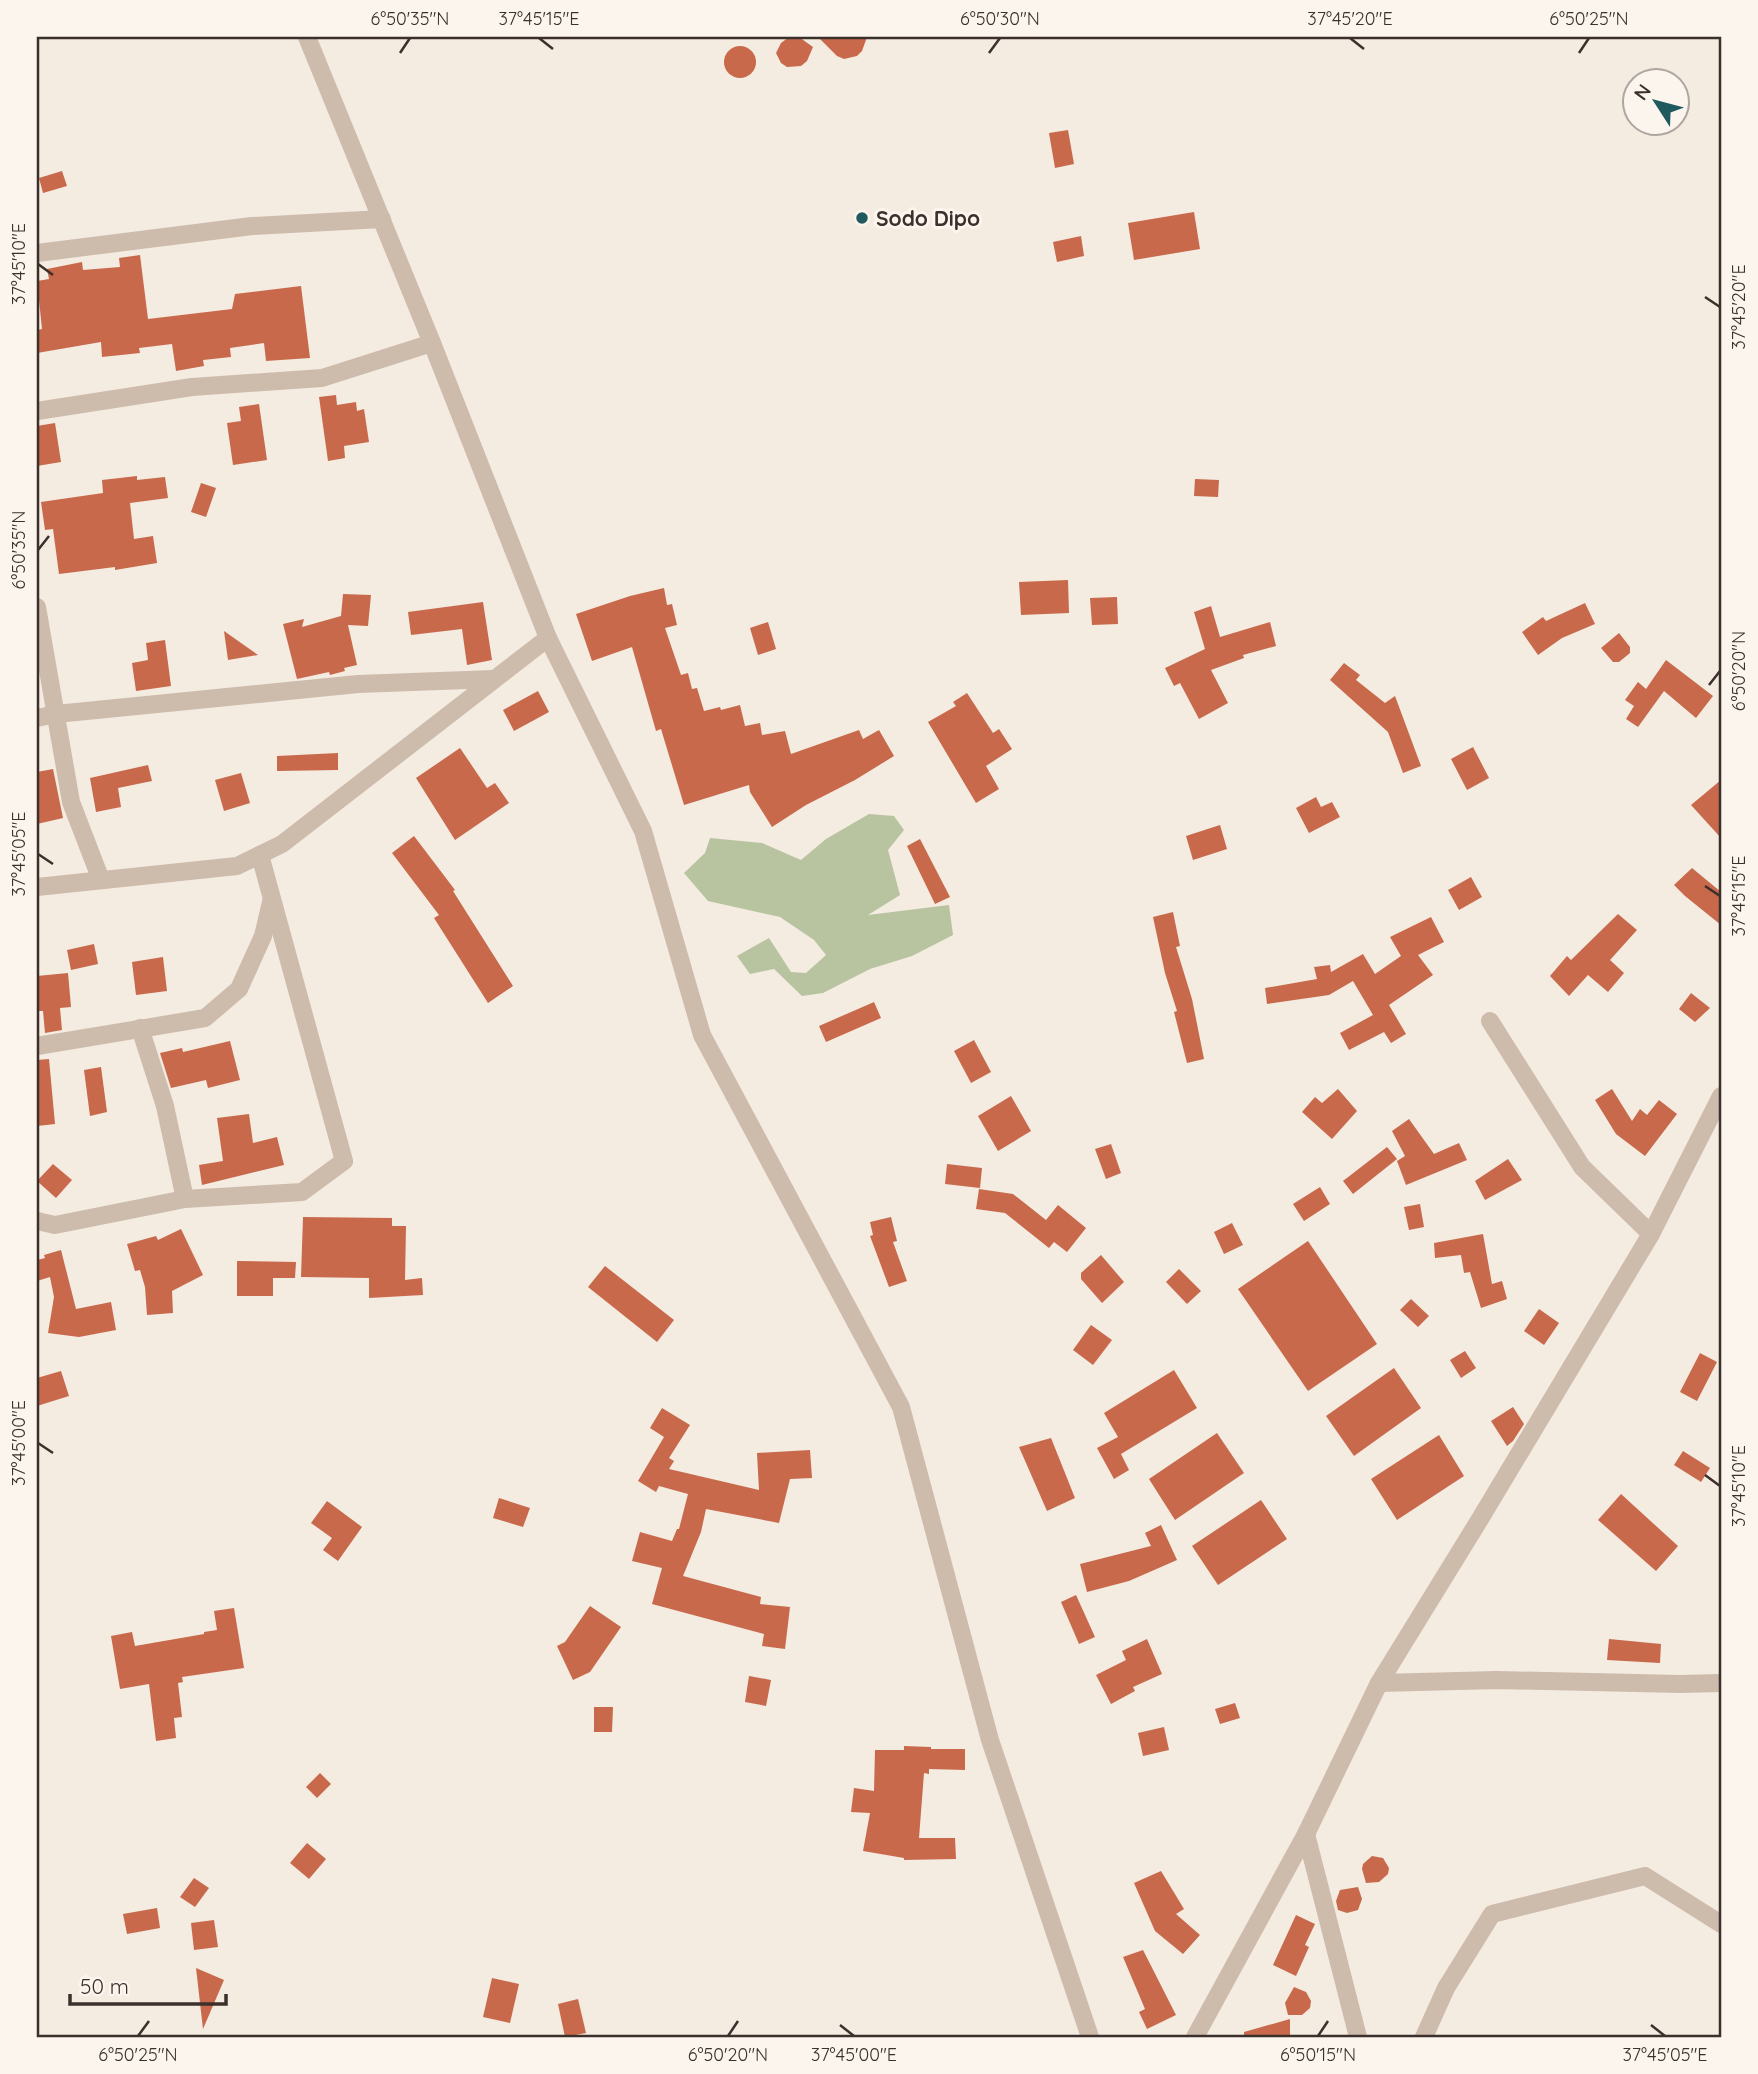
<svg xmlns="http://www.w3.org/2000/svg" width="1758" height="2074" font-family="Quicksand,sans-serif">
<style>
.green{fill:#b8c4a0}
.building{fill:#c8694b}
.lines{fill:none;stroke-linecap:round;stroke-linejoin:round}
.street{stroke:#cdbbac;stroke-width:18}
.ticks{fill:none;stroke:#3b302b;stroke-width:2.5}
.poi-dot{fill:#1f5a5e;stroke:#fbf5ee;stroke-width:2.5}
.labels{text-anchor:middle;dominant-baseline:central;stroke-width:6;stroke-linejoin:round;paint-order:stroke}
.poi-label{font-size:21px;font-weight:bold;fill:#3b302b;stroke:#fbf5ee;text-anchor:start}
.neatline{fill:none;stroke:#3b302b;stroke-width:2.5}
.ticks-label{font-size:18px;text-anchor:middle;fill:#3b302b}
</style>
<rect width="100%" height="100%" fill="#f4ebe1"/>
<path class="green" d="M869 814 894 816 904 830 888 850 900 895 868 915 949 905 953 935 912 956 870 969 823 993 802 996 774 969 750 974 737 956 769 938 791 972 806 973 826 955 814 940 780 917 708 901 684 873 705 853 710 838 762 843 801 860 826 839Z"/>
<g class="building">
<path d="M789 37H799L813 47 807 61 801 66 787 67 781 63 776 53 781 43Z"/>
<path d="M818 37H867L862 51 857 56 844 59 837 56Z"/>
<circle cx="740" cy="62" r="16"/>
<path d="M1068 130 1074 164 1055 168 1049 133Z"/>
<path d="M62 171 67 186 43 193 39 178Z"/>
<path d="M1194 212 1200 249 1134 260 1128 223Z"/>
<path d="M1081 236 1084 256 1057 262 1053 242Z"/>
<path d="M140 255 148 319 232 309 235 294 301 286 310 358 266 361 264 343 230 348 231 357 203 360 204 366 176 371 172 344 139 348 140 353 102 357 101 342 37 353V330L42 329 37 281 49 279 47 269 82 262 83 270 120 267 119 258Z"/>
<path d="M336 395 337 405 356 402 357 411 364 409 369 442 344 446 345 458 328 461 319 397Z"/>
<path d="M259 404 267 460 233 465 227 423 241 421 239 407Z"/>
<path d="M55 423 61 462 37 466V426Z"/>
<path d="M137 476V480L165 477 168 498 130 503 134 539 153 536 157 563 115 570V567L59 574 53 529 45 530 41 502 103 493 102 480Z"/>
<path d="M1195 479 1219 480 1218 497 1194 496Z"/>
<path d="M201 483 216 488 206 517 191 512Z"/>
<path d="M1068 580 1069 613 1021 615 1019 582Z"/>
<path d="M664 588 667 605 672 604 677 625 665 628 681 675 688 673 692 689 697 688 704 711 720 707 721 710 740 705 745 726 760 723 762 735 785 731 791 754 859 730 863 739 879 730 894 756 855 780 806 805 772 827 750 792 749 785 684 805 661 729 656 731 632 647 592 661 576 614 630 596Z"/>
<path d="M343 594 371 595 368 626 348 625 357 665 344 668 345 671 330 675 329 672 297 679 283 624 304 619 302 627 341 616Z"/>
<path d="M1117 597 1118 624 1092 625 1090 598Z"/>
<path d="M483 602 492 660 467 665 462 629 411 635 408 612Z"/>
<path d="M1585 603 1595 624 1562 638 1538 655 1522 632 1543 617 1546 621Z"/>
<path d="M1211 606 1220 637 1270 622 1276 646 1243 655 1244 658 1211 670 1228 703 1199 719 1180 683 1174 686 1165 668 1205 649 1194 612Z"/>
<path d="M768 622 776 649 758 655 750 628Z"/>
<path d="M224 631 258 655 228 660Z"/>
<path d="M1619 633 1630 647V653L1619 662H1613L1601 648Z"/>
<path d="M165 640 171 686 136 691 132 663 148 660 146 643Z"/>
<path d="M1666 660 1713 696 1696 718 1664 691 1638 727 1626 719 1634 706 1625 700 1638 682 1646 689Z"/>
<path d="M1344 663 1360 675 1356 680 1385 703 1395 696 1421 766 1403 773 1388 732 1330 680Z"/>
<path d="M538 691 549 712 514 731 503 710Z"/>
<path d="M967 693 993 733 999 729 1012 749 986 766 999 789 976 803 928 722 956 706 953 702Z"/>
<path d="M1473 747 1489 778 1467 790 1451 759Z"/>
<path d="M460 748 487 788 495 783 509 803 455 840 416 778Z"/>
<path d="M338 753V770L277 771V756Z"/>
<path d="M148 765 152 781 118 788 121 807 96 812 90 778Z"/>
<path d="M53 769 63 818 37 824V772Z"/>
<path d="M241 773 250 803 224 811 215 780Z"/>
<path d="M1721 780V838L1691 805Z"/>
<path d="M1316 797 1321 807 1332 802 1340 817 1309 833 1296 808Z"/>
<path d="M1220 825 1227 849 1193 860 1186 836Z"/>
<path d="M414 836 455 890 453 891 513 986 488 1003 434 918 439 915 392 853Z"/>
<path d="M920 839 950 897 935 904 907 846Z"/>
<path d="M1692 868 1721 892V925L1685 896 1674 885Z"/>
<path d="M1471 877 1482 897 1459 910 1448 890Z"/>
<path d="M1173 912 1180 946 1176 947 1192 999 1204 1059 1187 1063 1174 1012 1177 1011 1165 973 1153 917Z"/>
<path d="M1618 914 1637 930 1610 960 1624 973 1608 992 1588 975 1569 996 1550 976 1567 956 1571 960Z"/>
<path d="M1431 917 1444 942 1418 955 1433 975 1389 1005 1406 1034 1391 1043 1384 1032 1349 1050 1340 1033 1373 1015 1353 981 1329 995 1267 1004 1265 988 1317 979 1314 967 1330 965 1331 972 1363 954 1375 974 1401 956 1390 937Z"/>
<path d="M94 944 98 964 71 970 67 950Z"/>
<path d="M163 957 167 991 136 995 132 962Z"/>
<path d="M68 973 71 1007 60 1008 62 1030 45 1033 43 1011H37V976Z"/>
<path d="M1691 993 1710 1008 1695 1022 1679 1009Z"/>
<path d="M874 1002 881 1018 826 1042 819 1026Z"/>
<path d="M974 1040 991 1072 971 1083 954 1051Z"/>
<path d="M230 1041 240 1080 208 1088 206 1080 171 1088 160 1053 182 1048 183 1052Z"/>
<path d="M49 1059 55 1124 37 1126V1060Z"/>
<path d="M101 1067 107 1112 90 1116 84 1070Z"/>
<path d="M1338 1089 1357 1111 1332 1139 1302 1112 1315 1097 1322 1103Z"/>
<path d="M1612 1089 1632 1121 1640 1109 1647 1115 1659 1100 1677 1114 1645 1156 1616 1134 1595 1100Z"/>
<path d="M1011 1096 1031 1131 998 1151 978 1116Z"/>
<path d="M249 1114 253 1143 277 1137 284 1165 202 1185 199 1165 223 1161 217 1118Z"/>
<path d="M1409 1119 1434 1154 1459 1143 1467 1160 1406 1185 1397 1161 1405 1156 1392 1131Z"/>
<path d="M1111 1144 1121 1173 1106 1179 1095 1149Z"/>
<path d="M1387 1147 1397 1159 1353 1194 1343 1181Z"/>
<path d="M1508 1159 1522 1180 1485 1200 1475 1181Z"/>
<path d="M53 1164 72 1180 56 1198 37 1181Z"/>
<path d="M947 1164 982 1168 980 1188 945 1184Z"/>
<path d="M1320 1187 1330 1204 1304 1221 1293 1204Z"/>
<path d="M979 1189 1013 1194 1046 1220 1058 1205 1086 1228 1067 1252 1054 1242 1049 1248 1005 1213 976 1209Z"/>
<path d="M1420 1204 1424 1227 1409 1230 1404 1207Z"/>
<path d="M303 1217 392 1218V1226H406L405 1280 422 1278 423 1295 369 1298V1278L301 1277Z"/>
<path d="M891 1217 897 1241 893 1242 907 1281 889 1287 870 1236 873 1235 870 1222Z"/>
<path d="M1232 1223 1243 1245 1224 1254 1214 1232Z"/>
<path d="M181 1229 203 1275 172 1291 173 1313 147 1315 145 1287 140 1270 135 1271 127 1244 156 1236 158 1240Z"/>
<path d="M1483 1234 1492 1284 1502 1281 1507 1299 1481 1308 1470 1272 1464 1273 1461 1255 1435 1258 1434 1243Z"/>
<path d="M1308 1241 1377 1344 1308 1391 1238 1289Z"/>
<path d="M61 1250 76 1309 111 1302 116 1330 79 1337 48 1333 54 1297 50 1277 37 1281V1260L45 1258 44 1255Z"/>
<path d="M1101 1255 1124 1282 1102 1303 1081 1279V1273Z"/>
<path d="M237 1261 296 1262 295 1278H273V1296H237Z"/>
<path d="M605 1266 674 1320 657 1342 588 1287Z"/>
<path d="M1179 1269 1201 1291 1187 1304 1166 1282Z"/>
<path d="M1411 1299 1429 1316 1418 1327 1400 1310Z"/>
<path d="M1539 1309 1559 1323 1544 1345 1524 1331Z"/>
<path d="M1091 1325 1112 1340 1093 1365 1073 1350Z"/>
<path d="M1465 1351 1476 1368 1461 1378 1450 1360Z"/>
<path d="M1700 1353 1717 1362 1697 1401 1680 1392Z"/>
<path d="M1394 1368 1421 1408 1354 1456 1326 1416Z"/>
<path d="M1174 1370 1197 1408 1121 1454 1129 1470 1114 1479 1097 1448 1118 1437 1104 1413Z"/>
<path d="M61 1371 69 1396 37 1406V1378Z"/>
<path d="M1513 1407 1524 1424 1513 1441 1507 1446 1491 1421Z"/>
<path d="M662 1408 690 1425 669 1458 674 1461 669 1469 759 1490 757 1453 810 1450 812 1478 790 1479 779 1523 706 1509 701 1532 683 1576 761 1597 760 1604 790 1607 785 1649 762 1646 764 1634 652 1604 662 1568 632 1561 640 1532 672 1541 677 1529H679L688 1494 659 1486 656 1492 638 1481 664 1437 650 1428Z"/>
<path d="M1217 1433 1244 1473 1175 1520 1149 1479Z"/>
<path d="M1439 1435 1464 1476 1397 1520 1371 1479Z"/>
<path d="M1051 1438 1075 1498 1047 1511 1019 1447Z"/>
<path d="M1683 1451 1710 1468 1701 1482 1674 1465Z"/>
<path d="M1621 1494 1678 1546 1656 1571 1598 1520Z"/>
<path d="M499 1498 530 1508 523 1527 493 1518Z"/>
<path d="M1261 1500 1287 1539 1218 1585 1192 1546Z"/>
<path d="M327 1501 362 1527 338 1561 323 1550 332 1538 311 1523Z"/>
<path d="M1161 1525 1177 1560 1129 1581 1087 1592 1080 1564 1151 1546 1145 1533Z"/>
<path d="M1076 1595 1095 1637 1079 1644 1061 1602Z"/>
<path d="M590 1606 621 1627 590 1672 573 1680 557 1646 565 1642Z"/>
<path d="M234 1608 244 1668 182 1677 183 1682 178 1683 182 1717 174 1718 176 1738 156 1741 149 1684 120 1689 111 1636 132 1632 135 1646 204 1634V1632L217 1630 214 1611Z"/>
<path d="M1147 1639 1162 1674 1133 1687 1135 1691 1111 1704 1096 1675 1126 1660 1122 1651Z"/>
<path d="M1609 1639 1661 1644 1660 1663 1607 1660Z"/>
<path d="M749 1676 771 1680 766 1706 745 1702Z"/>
<path d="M1235 1703 1240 1718 1220 1724 1215 1709Z"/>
<path d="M594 1707H613L612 1732H594Z"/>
<path d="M1164 1727 1169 1750 1143 1756 1138 1733Z"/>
<path d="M904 1746 931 1747V1749H965V1770L929 1769V1774L924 1773 919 1838H955L956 1859 904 1860V1858L863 1851 870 1813 851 1812 854 1788 874 1791 875 1750H904Z"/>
<path d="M320 1773 331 1784 317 1798 306 1787Z"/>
<path d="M307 1843 326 1859 309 1879 290 1863Z"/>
<path d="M1372 1856 1383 1858 1389 1868 1388 1874 1379 1882 1366 1883 1362 1869 1363 1864Z"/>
<path d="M1161 1871 1184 1909 1176 1914 1200 1935 1183 1954 1155 1931 1134 1883Z"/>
<path d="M194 1878 209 1888 195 1907 180 1897Z"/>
<path d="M1358 1887 1362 1899 1358 1910 1347 1913 1338 1910 1336 1901 1340 1890Z"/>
<path d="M157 1908 160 1928 127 1934 123 1914Z"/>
<path d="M1296 1915 1315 1924 1305 1945 1309 1947 1296 1976 1273 1965Z"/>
<path d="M214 1920 218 1947 194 1950 191 1923Z"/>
<path d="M1143 1950 1176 2015 1147 2029 1139 2012 1145 2009 1123 1957Z"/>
<path d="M196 1968 224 1980 203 2029Z"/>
<path d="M492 1978 519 1984 510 2023 483 2017Z"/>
<path d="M1294 1987 1306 1992 1311 2001 1310 2008 1302 2015H1288L1285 2003Z"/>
<path d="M578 1999 586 2033 565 2037 558 2004Z"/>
<path d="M1290 2019V2037H1244V2032Z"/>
</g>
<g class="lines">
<g class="street">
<path d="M307 37 432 343 548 638 643 831 702 1035 901 1407 990 1740 1090 2037"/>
<path d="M37 253 252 226 382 219"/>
<path d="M37 411 192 387 322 378 432 343"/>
<path d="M37 607 71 802 101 880"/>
<path d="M37 718 56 714 358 684 494 679"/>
<path d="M37 887 237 866 282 844 548 638"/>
<path d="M1490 1021 1582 1167 1651 1234"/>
<path d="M140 1028 165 1106 185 1199"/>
<path d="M37 1046 205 1018 239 989 263 936 271 902"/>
<path d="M37 1221 55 1225 185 1199 302 1192 344 1161 260 855"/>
<path d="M1379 1683 1497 1680 1680 1684 1721 1683"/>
<path d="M1306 1834 1358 2037"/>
<path d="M1195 2037 1306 1834 1379 1683 1480 1519 1651 1234 1721 1096"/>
<path d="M1424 2037 1446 1988 1492 1914 1645 1876 1721 1924"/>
</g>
</g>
<path class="ticks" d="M539 38 553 49M1350 38 1364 49M400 53 410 38M989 53 1000 38M1579 53 1589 38M38 264 53 275M1705 297 1720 307M38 550 49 536M1709 685 1720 671M38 854 53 864M1705 886 1720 896M38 1443 53 1453M1705 1475 1720 1486M840 2025 854 2036M1651 2025 1665 2036M138 2036 149 2021M728 2036 738 2021M1318 2036 1328 2021"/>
<circle class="poi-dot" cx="862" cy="218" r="7"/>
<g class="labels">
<g class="poi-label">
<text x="876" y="218">Sodo Dipo</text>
</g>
</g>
<rect width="1758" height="2074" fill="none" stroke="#fbf5ee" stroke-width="77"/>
<g transform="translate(1656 102) rotate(306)"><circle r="33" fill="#fbf5ee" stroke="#aea6a0" stroke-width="2"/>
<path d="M0-5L12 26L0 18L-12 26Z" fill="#1f5a5e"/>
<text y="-10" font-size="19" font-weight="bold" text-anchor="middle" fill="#3b302b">N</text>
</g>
<path d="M70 1994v10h156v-10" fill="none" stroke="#3b302b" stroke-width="3.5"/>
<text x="80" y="1994" font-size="21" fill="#3b302b" stroke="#fbf5ee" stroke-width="5" paint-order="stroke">50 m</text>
<rect x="38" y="38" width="1682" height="1998" class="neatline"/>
<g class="ticks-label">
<text x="410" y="25">6°50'35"N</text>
<text x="539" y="25">37°45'15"E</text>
<text x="1000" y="25">6°50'30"N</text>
<text x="1350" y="25">37°45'20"E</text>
<text x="1589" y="25">6°50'25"N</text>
<text transform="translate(19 264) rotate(-90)" y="6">37°45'10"E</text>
<text transform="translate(1739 307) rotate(-90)" y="6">37°45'20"E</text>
<text transform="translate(19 550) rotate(-90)" y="6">6°50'35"N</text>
<text transform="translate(1739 671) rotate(-90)" y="6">6°50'20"N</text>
<text transform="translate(19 854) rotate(-90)" y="6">37°45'05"E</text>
<text transform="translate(1739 896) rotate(-90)" y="6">37°45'15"E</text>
<text transform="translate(19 1443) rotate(-90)" y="6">37°45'00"E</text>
<text transform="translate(1739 1486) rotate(-90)" y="6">37°45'10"E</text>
<text x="138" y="2061">6°50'25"N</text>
<text x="728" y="2061">6°50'20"N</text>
<text x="854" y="2061">37°45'00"E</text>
<text x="1318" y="2061">6°50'15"N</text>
<text x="1665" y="2061">37°45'05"E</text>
</g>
</svg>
